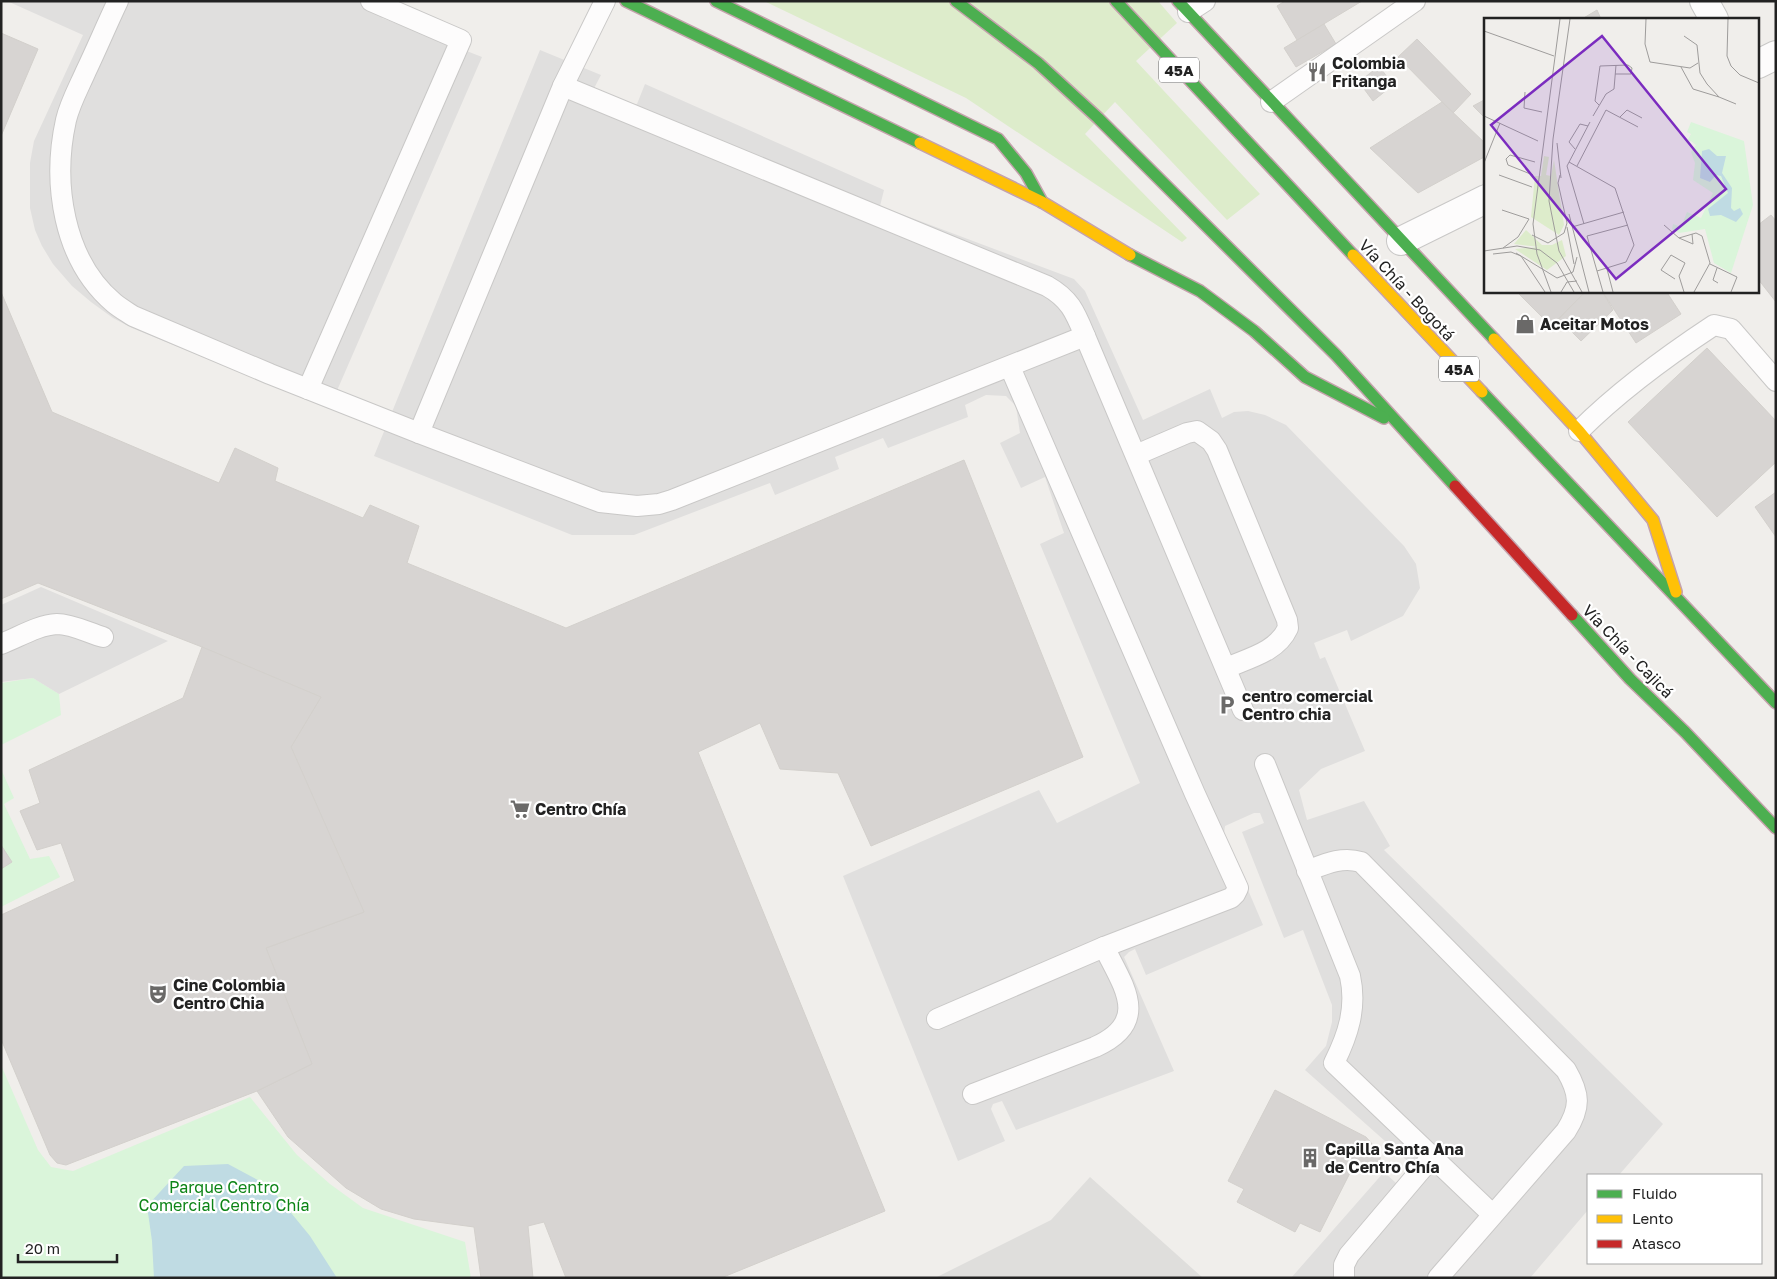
<svg xmlns="http://www.w3.org/2000/svg" width="1777" height="1279" font-family="'Golos Text',sans-serif">
<style>
.residential{fill:#dfdedc}
.grass{fill:#ddeccb}
.park{fill:#daf5da}
.parking{fill:#e0dfde}
.water{fill:#bfdbe3}
.building{fill:#d7d4d2;stroke:#d3d0cc}
.lines{fill:none;stroke-linecap:round;stroke-linejoin:round}
.lane-casing{stroke:#c9c8c7;stroke-width:22}
.street-casing{stroke:#c9c8c7;stroke-width:30}
.fast-casing{stroke:#c5a2ac;stroke-width:14}
.slow-casing{stroke:#c5a2ac;stroke-width:14}
.jam-casing{stroke:#c5a2ac;stroke-width:14}
.lane{stroke:#fdfcfc;stroke-width:20}
.street{stroke:#fdfcfc;stroke-width:28}
.fast{stroke:#4caf50;stroke-width:11}
.slow{stroke:#ffc107;stroke-width:11}
.jam{stroke:#c62828;stroke-width:11}
.labels{text-anchor:middle;dominant-baseline:central;stroke-width:4.5;stroke-linejoin:round;paint-order:stroke}
.shield{fill:#fff;stroke:#646464;stroke-width:1}
.shield-label{font-size:15px;font-weight:bold;fill:#222}
.poi-label{font-size:16px;font-weight:bold;fill:#222;stroke:#fff;text-anchor:start}
.street-label{font-size:16px;fill:#222;stroke:#fff}
.park-label{font-size:16px;fill:#0c8416;stroke:#fff}
.inset-road{fill:none;stroke:#9e9c9b;stroke-width:1}
.view{fill:#7b2cbf;fill-opacity:0.15;stroke:#7b2cbf;stroke-width:2.5}
.inset-edge{fill:none;stroke:#222;stroke-width:2.5}
</style>
<rect width="100%" height="100%" fill="#f0eeeb"/>
<path class="residential" d="M1090 1177 1203 1278H935L1051 1220Z"/>
<path class="grass" d="M764 1H1158L1177 23 1136 61 1260 194 1227 220 1115 102 1085 134 1187 238 1182 242 966 98Z"/>
<g class="park">
<path d="M33 678 59 694 61 715 1 745V683Z"/>
<path d="M1 769 14 798 4 804 30 859 49 856 60 877 1 907Z"/>
<path d="M1 1065 38 1150 51 1167 73 1171 250 1097 297 1155 330 1184 363 1208 465 1242 471 1278H1Z"/>
</g>
<g class="parking">
<path d="M7 1H389L382 18 482 57 329 409 132 328 113 318 91 302 72 286 53 264 42 246 35 230 30 208V163L34 141 83 35Z"/>
<path d="M540 50 601 75 591 94 623 108 637 104 645 84 884 190 880 206 1074 279 1085 291 1143 420 1210 389 1222 418 1234 412 1248 411 1265 415 1286 425 1404 546 1416 564 1420 588 1403 616 1351 641 1347 630 1314 643 1320 659 1325 657 1365 751 1321 769 1299 790 1307 820 1364 801 1390 846 1384 850 1663 1124 1619 1175H1588V1210L1530 1278H1291L1384 1172 1396 1183 1412 1165 1305 1070 1326 1046 1332 1022V1005L1303 930 1284 938 1242 832 1264 823 1260 813H1254L1225 826 1224 834 1263 925 1146 975 1135 949 1129 952 1124 957 1174 1071 1016 1130 1002 1101 993 1104 991 1109 1005 1141 958 1161 843 876 1039 790 1057 823 1140 783 1040 544 1064 533 1045 477 1021 488 1000 443 1020 433 1016 406 1006 396 986 395 965 405 968 417 888 448 883 438 835 457 839 469 775 495 770 483 634 535H572L374 456Z"/>
<path d="M41 587 168 641 59 694 33 678 1 682V605Z"/>
</g>
<path class="water" d="M228 1164 269 1186 310 1236 337 1278H154L152 1241 147 1206 184 1166Z"/>
<g class="building">
<path d="M1285 1H1362L1297 40 1277 6Z"/>
<path d="M1597 10 1601 19H1582Z"/>
<path d="M1324 24 1336 44 1296 67 1284 48Z"/>
<path d="M1 33 38 49 1 136Z"/>
<path d="M1417 39 1471 94 1453 113 1398 57Z"/>
<path d="M1379 66 1393 85 1373 101 1359 82Z"/>
<path d="M1486 99V119L1473 106Z"/>
<path d="M1442 102 1486 144V156L1418 193 1370 148Z"/>
<path d="M1771 215 1776 221V302L1758 279V225Z"/>
<path d="M1520 291H1586L1551 326 1518 293Z"/>
<path d="M1586 291H1602L1613 310 1581 341 1559 319Z"/>
<path d="M1602 291H1666L1681 314 1636 343Z"/>
<path d="M1 292 52 412 219 483 235 448 278 468 275 481 323 501 363 518 370 505 419 526 407 563 566 628 964 460 1083 757 871 846 838 773 780 769 760 723 698 752 885 1211 721 1278H566L544 1222 528 1226 533 1278H481L474 1227 414 1219 381 1209 346 1188 288 1137 257 1091 312 1064 266 948 364 912 291 747 321 697 202 647 38 583 1 599Z"/>
<path d="M1707 348 1776 421V462L1717 517 1628 422Z"/>
<path d="M1776 492V537L1755 507Z"/>
<path d="M202 647 321 697 291 747 364 912 266 948 312 1064 257 1091 66 1165 57 1163 50 1155 1 1039V915L75 881 61 843 37 850 20 811 40 803 29 770 183 698Z"/>
<path d="M1 845 12 862 1 869Z"/>
<path d="M1275 1090 1366 1137 1380 1153V1163L1373 1175 1354 1165 1320 1232 1300 1223 1295 1232 1237 1202 1244 1189 1228 1181Z"/>
</g>
<g class="lines">
<defs>
<g id="lane">
<path d="M118 1C107 24 97 48 86 71 79 87 70 103 66 120 52 183 63 260 114 303 120 308 127 312 133 316L270 374 419 433 600 502 637 506 659 504 672 500 1085 336"/>
<path d="M1188 12 1205 1"/>
<path d="M563 86 1047 286C1070 299 1075 312 1085 336L1243 710"/>
<path d="M1271 102 1415 1"/>
<path d="M308 389 461 40 371 1"/>
<path d="M1579 431C1618 392 1667 356 1714 325L1731 329 1776 381"/>
<path d="M419 433 563 86 605 1"/>
<path d="M1136 455 1187 433 1197 431 1211 441 1217 450 1287 620 1288 628C1277 652 1249 658 1226 668"/>
<path d="M1 644C19 637 38 625 57 624 72 624 89 633 103 637"/>
<path d="M1265 764 1350 976C1357 1008 1348 1035 1334 1063L1492 1214"/>
<path d="M1307 871C1325 864 1342 856 1361 862L1566 1070C1580 1094 1581 1107 1566 1131L1438 1278"/>
<path d="M937 1019 1104 947 1231 898 1235 894 1238 888 1195 794 1010 367"/>
<path d="M973 1094 1095 1047C1151 1022 1124 987 1104 947"/>
<path d="M1344 1278V1265L1349 1255 1432 1157"/>
</g>
<g id="street">
<path d="M1704 1 1714 19"/>
<path d="M1758 64 1776 55"/>
<path d="M1401 241 1486 199"/>
</g>
<g id="fast">
<path d="M626 1 920 143"/>
<path d="M716 1 998 139 1026 173 1042 202"/>
<path d="M956 1 1038 63 1098 118 1336 355 1455 486"/>
<path d="M1116 1 1353 255"/>
<path d="M1178 1 1494 339"/>
<path d="M1130 255 1200 291 1254 331 1305 377 1384 418"/>
<path d="M1482 392 1776 703"/>
<path d="M1572 615 1630 679 1685 732 1776 828"/>
</g>
<g id="slow">
<path d="M920 143 1042 202 1130 255"/>
<path d="M1353 255 1482 392"/>
<path d="M1494 339 1579 431 1653 520 1676 592"/>
</g>
<path id="jam" d="M1455 486 1572 615"/>
</defs>
<use href="#lane" class="lane-casing"/>
<use href="#street" class="street-casing"/>
<use href="#fast" class="fast-casing"/>
<use href="#slow" class="slow-casing"/>
<use href="#jam" class="jam-casing"/>
<use href="#lane" class="lane"/>
<use href="#street" class="street"/>
<use href="#fast" class="fast"/>
<use href="#slow" class="slow"/>
<use href="#jam" class="jam"/>
</g>
<defs>
<symbol id="restaurant-bare" viewBox="-9 -9 18 18"><path d="M-5-6h1v4h1v-4h1v4h1v-4h1v5L-1.5 .5V6h-2V.5L-5-1ZM5-6V6H3V1.5H1.5Q1.5-4 5-6Z" fill="#6a6968" stroke="#fff" stroke-width="2.5" paint-order="stroke"/></symbol>
<symbol id="shop-bare" viewBox="-9 -9 18 18"><path d="M-5-2.5h2.3a2.7 3.5 0 0 1 5.4 0H5L5.5 6h-11ZM-1.5-2.5h3a1.5 2.3 0 0 0-3 0Z" fill="#6a6968" stroke="#fff" stroke-width="2.5" paint-order="stroke"/></symbol>
<symbol id="parking-bare" viewBox="-9 -9 18 18"><path d="M-3.5-5.5H1a3.5 3.5 0 0 1 0 7H-1V5.5H-3.5ZM-1-3.4V-.6H.8a1.4 1.4 0 0 0 0-2.8Z" fill="#6a6968" stroke="#fff" stroke-width="2.5" paint-order="stroke"/></symbol>
<symbol id="supermarket-bare" viewBox="-9 -9 18 18"><path d="M-6-5.5h2.5l.6 2H6L4.5 2H-2.5L-4.4-4H-6ZM-1.5 3.2a1.3 1.3 0 1 0 .1 0ZM3 3.2a1.3 1.3 0 1 0 .1 0Z" fill="#6a6968" stroke="#fff" stroke-width="2.5" paint-order="stroke"/></symbol>
<symbol id="theatre-bare" viewBox="-9 -9 18 18"><path d="M-5-5.5Q0-4 5-5.5V0Q5 5 0 6Q-5 5-5 0ZM-3.3-2.5H-1v1.5H-3.3ZM1-2.5H3.3v1.5H1ZM-2.8 1Q0 5.5 2.8 1Z" fill="#6a6968" stroke="#fff" stroke-width="2.5" paint-order="stroke"/></symbol>
<symbol id="building-bare" viewBox="-9 -9 18 18"><path d="M-4-6H4V6H1V3H-1V6H-4ZM-2.5-4.3h1.7v1.8h-1.7ZM.8-4.3h1.7v1.8H.8ZM-2.5-1h1.7V.8h-1.7ZM.8-1h1.7V.8H.8Z" fill="#6a6968" stroke="#fff" stroke-width="2.5" paint-order="stroke"/></symbol>
</defs>
<g fill-rule="evenodd">
<use href="#restaurant-bare" x="1303" y="58" width="28" height="28"/>
<use href="#shop-bare" x="1511" y="310" width="28" height="28"/>
<use href="#parking-bare" x="1213" y="691" width="28" height="28"/>
<use href="#supermarket-bare" x="506" y="795" width="28" height="28"/>
<use href="#theatre-bare" x="144" y="980" width="28" height="28"/>
<use href="#building-bare" x="1296" y="1144" width="28" height="28"/>
</g>
<g class="labels">
<g class="shield">
<rect x="1159" y="57.5" width="40" height="25" rx="4"/>
<rect x="1439" y="356.5" width="40" height="25" rx="4"/>
</g>
<g class="shield-label">
<text x="1179" y="70">45A</text>
<text x="1459" y="369">45A</text>
</g>
<g class="poi-label">
<text x="1332" y="63">Colombia<tspan x="1332" dy="18">Fritanga</tspan></text>
<text x="1540" y="324">Aceitar Motos</text>
<text x="1242" y="696">centro comercial<tspan x="1242" dy="18">Centro chia</tspan></text>
<text x="535" y="809">Centro Chía</text>
<text x="173" y="985">Cine Colombia<tspan x="173" dy="18">Centro Chia</tspan></text>
<text x="1325" y="1149">Capilla Santa Ana<tspan x="1325" dy="18">de Centro Chía</tspan></text>
</g>
<g class="street-label">
<text transform="translate(1407 290) rotate(47)">Vía Chía - Bogotá</text>
<text transform="translate(1628 651) rotate(46)">Vía Chía - Cajicá</text>
</g>
<g class="park-label">
<text x="224" y="1187">Parque Centro<tspan x="224" dy="18">Comercial Centro Chía</tspan></text>
</g>
</g>
<g transform="translate(1484 18)">
<rect width="275" height="275" fill="#f0eeeb"/>
<path d="M60 138 65 139 62 157 67 158 70 142 80 207 75 217 47 199 51 158H57ZM42 212 58 227H68L78 222 82 238 63 252 31 231 55 229 30 226Z" fill="#ddeccb"/>
<path d="M207 104 260 123 269 187 247 255 230 245 221 211 195 215 188 211 189 206 197 209 203 194 217 200 229 175 209 162 211 145 207 134 212 127 207 123 202 125 207 116 203 114Z" fill="#daf5da"/>
<path d="M225 131 233 138H242L238 155 248 170 247 190 250 193 256 190 259 196 252 204 237 197 226 198 224 191 244 175 237 158 232 157 226 164 216 160 218 133Z" fill="#bfdbe3"/>
<path class="inset-road" d="M86 1 69 121 65 183 75 233 98 274M162 1 161 26 166 44 206 50 214 45M244 1 243 38 247 48 256 57 275 65M0 13 70 38M200 18 213 27 216 55 223 66 235 79 252 86M197 49 209 71 235 79M41 74 40 90 58 94M115 87 111 83 116 48 144 47 148 50 147 56H131M0 98 54 123M109 98 122 76 130 71 132 47M136 99 143 92 158 100M73 125 77 160M91 131 85 124 96 106 104 108M85 144 131 170 150 227 142 244 113 253M0 145 16 105M93 148 122 92 154 109M15 157 48 169M49 157 24 147 22 141 26 137 51 144M18 192 45 201M85 196 105 274M100 206 83 148 106 104M180 207 195 220 212 215 218 218 226 245 210 274M83 209 90 246M88 209 140 194M48 217 64 225 80 215 83 205 74 165 76 157M195 220 209 226 208 216M19 230 34 219 45 201M0 233 33 228 56 232 73 245 90 274M32 235 73 260 89 254 93 239M9 236 27 234 37 238 61 274M226 246 253 259 247 274M233 250 229 262 234 265M123 251 129 274M191 261 177 252 187 237 201 245 195 258 200 274M67 274 53 236 49 206 76 1M77 274 83 264 93 263M119 274 103 218 144 207"/>
<path class="view" d="M118 18 242 171 132 261 7 107Z"/>
<rect width="275" height="275" class="inset-edge"/>
</g>
<rect width="1777" height="1279" fill="none" stroke="#222222" stroke-width="5"/>
<rect x="1587" y="1174" width="175" height="90" fill="#ffffff" stroke="#a7a7a7"/>
<rect x="1597" y="1190" width="25" height="8" fill="#4caf50" stroke="#a7a7a7"/>
<text x="1632" y="1199" font-size="15" fill="#222222">Fluido</text>
<rect x="1597" y="1215" width="25" height="8" fill="#ffc107" stroke="#a7a7a7"/>
<text x="1632" y="1224" font-size="15" fill="#222222">Lento</text>
<rect x="1597" y="1240" width="25" height="8" fill="#c62828" stroke="#a7a7a7"/>
<text x="1632" y="1249" font-size="15" fill="#222222">Atasco</text>
<path d="M18 1254v8h99v-8" fill="none" stroke="#222222" stroke-width="2.5"/>
<text x="25" y="1254" font-size="15" fill="#222222" stroke="#ffffff" stroke-width="4" paint-order="stroke">20 m</text>
</svg>
